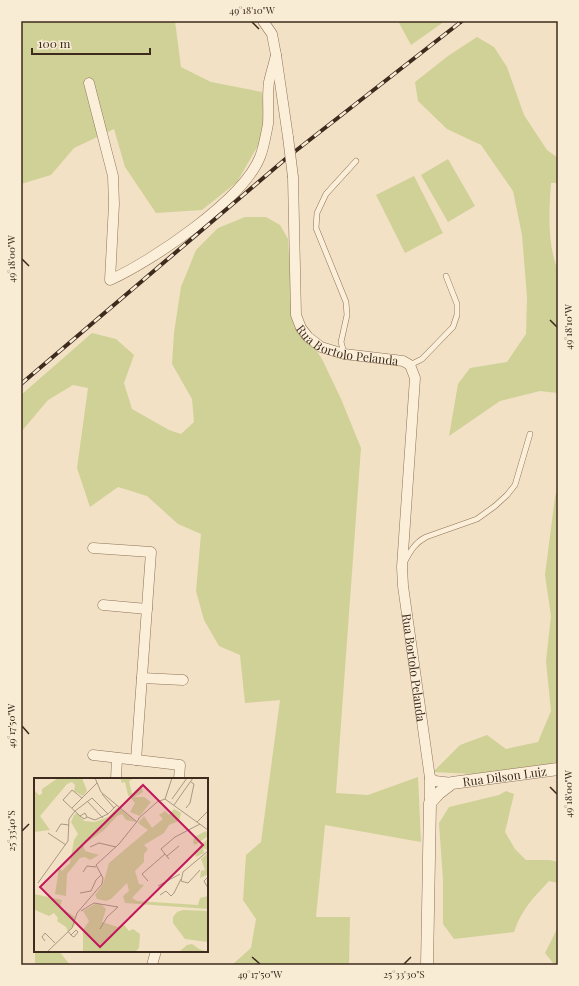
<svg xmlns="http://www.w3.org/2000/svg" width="579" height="986" font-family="'Playfair Display',serif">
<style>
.green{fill:#cfd197}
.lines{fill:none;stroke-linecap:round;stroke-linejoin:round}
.service-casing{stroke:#8f7259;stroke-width:6}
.minor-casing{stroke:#8f7259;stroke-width:11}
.tertiary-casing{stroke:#8f7259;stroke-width:13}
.service{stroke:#fbefd9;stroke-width:5}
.minor{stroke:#fbefd9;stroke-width:10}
.tertiary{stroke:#fbefd9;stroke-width:12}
.rail-casing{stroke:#3e2b1e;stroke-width:4}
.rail{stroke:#f8ecd5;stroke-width:2.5;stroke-dasharray:8;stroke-linecap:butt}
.minor-bridge-casing{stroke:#8f7259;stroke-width:11;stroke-linecap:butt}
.minor-bridge{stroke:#fbefd9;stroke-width:10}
.ticks{fill:none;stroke:#3e2b1e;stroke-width:1.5}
.labels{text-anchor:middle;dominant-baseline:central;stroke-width:3;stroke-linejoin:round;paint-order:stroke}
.street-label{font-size:12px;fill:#3e2b1e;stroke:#f8ecd5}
.inset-road{fill:none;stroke:#aa9882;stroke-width:1}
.view{fill:#c2185b;fill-opacity:0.15;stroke:#c2185b;stroke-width:2}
.inset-edge{fill:none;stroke:#3e2b1e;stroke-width:2}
.neatline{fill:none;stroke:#3e2b1e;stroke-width:1.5}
.ticks-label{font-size:10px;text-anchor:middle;fill:#3e2b1e}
</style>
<rect width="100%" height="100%" fill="#f2e1c5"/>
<g class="green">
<path d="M21 21H175L181 67 211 82 262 92 264 110 263 137 237 182 202 210 156 213 125 167 114 129 74 148 51 175 21 184Z"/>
<path d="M398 21H445L411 45Z"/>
<path d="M477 37 494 47 507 67 524 115 547 150 558 158V183H551C549 209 547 245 558 270V393L540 391 500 401 449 436 458 384 470 368 507 362 526 334 527 297 522 235 513 191 481 145 447 129 418 101 415 82 448 56Z"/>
<path d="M448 159 475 206 448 222 421 175Z"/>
<path d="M414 176 443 233 405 253 376 195Z"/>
<path d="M245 217H266L280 225 288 239 293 315 322 359 341 399 361 448 336 793 368 795 418 777 421 842 325 825 316 917H350L349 965H232L251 948 256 919 243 900 246 855 261 842 280 700 245 703 240 655 219 646 204 620 196 591 201 534 178 524 147 496 118 487 90 507 77 468 88 388 73 385 48 400 21 432V395L92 333 116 339 134 355 124 383 132 409 169 430 181 434 194 422 192 399 172 364 174 333 181 287 196 250 218 228Z"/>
<path d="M558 486V763L473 774 433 772 460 745 487 735 506 749 538 742 551 711 546 661 551 616 545 575 555 497Z"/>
<path d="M506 791 514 794 505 832 515 849 526 860H550L558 862V883L549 881C534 897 521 910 514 932L454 939 443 924V880L439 823 449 807 499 795Z"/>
<path d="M558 927V965H557L553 963 545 953Z"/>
<path d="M35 951H59L70 965H35Z"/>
</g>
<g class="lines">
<defs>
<g id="service">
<path d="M344 353 341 342 347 315 346 302 316 228 317 213 326 194 356 161"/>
<path d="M410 365 422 359 453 327 457 315V304L446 276"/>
<path d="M405 561C411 550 415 543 426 537L477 519 495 506 507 495 515 485 530 434"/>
</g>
<g id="minor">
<path d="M263 21 272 34 276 55 288 137"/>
<path d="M89 83 113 176 114 204 110 280C152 261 243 200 260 157 264 147 266 134 268 124 269 110 267 96 269 82 271 73 274 64 276 55"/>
<path id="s1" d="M293 177 296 315 301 328 308 337 321 347 344 354 403 361 410 365 415 378 402 567 403 586 430 778V803"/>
<path d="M93 548 151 552 136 760"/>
<path d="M103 605 147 609"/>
<path d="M142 678 183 680"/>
<path d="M93 755 180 765 179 779"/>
<path d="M430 778 435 781 452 783"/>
<path d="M116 779 117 758"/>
<path d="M152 965 156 951"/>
</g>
<g id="tertiary">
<path id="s2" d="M427 965 430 803 439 793 452 783 558 769"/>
</g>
</defs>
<use href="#service" class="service-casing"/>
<use href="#minor" class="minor-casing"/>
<use href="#tertiary" class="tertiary-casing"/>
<use href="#service" class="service"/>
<use href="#minor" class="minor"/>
<use href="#tertiary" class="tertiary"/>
<defs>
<path id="rail" d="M21 384 289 156 462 21"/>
</defs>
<use href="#rail" class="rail-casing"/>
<use href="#rail" class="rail"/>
<defs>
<path id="minor-bridge" d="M288 137 293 177"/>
</defs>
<use href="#minor-bridge" class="minor-bridge-casing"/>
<use href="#minor-bridge" class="minor-bridge"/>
</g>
<path class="ticks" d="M252 22 259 29M22 259 29 266M550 320 557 327M22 726 29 734M550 787 557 794M22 831 29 824M252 957 260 964M404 964 411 957"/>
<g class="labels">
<g class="street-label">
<text stroke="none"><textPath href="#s1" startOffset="204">Rua Bortolo Pelanda</textPath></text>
<text stroke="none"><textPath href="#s1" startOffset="576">Rua Bortolo Pelanda</textPath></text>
<text stroke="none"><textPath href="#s2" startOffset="245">Rua Dilson Luiz</textPath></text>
</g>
</g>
<g transform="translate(34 778)">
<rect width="174" height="174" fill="#f2e1c5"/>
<path d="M24 0H48L53 13 49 18 40 13 41 7 38 4 33 6 6 38 16 52 0 54V12L5 17 8 16V11ZM86 0H100L95 3 98 16 107 7 109 14 100 19H110L117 24 106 38 96 34 101 25 94 17 91 4 88 5ZM84 29 102 44 92 42 88 36 83 38 69 53 49 67 51 73 65 77 56 82 51 79 46 80 33 96 32 118 21 116 25 90 28 93 36 85 40 62 44 56 37 44 40 37 43 35 50 43 61 44 74 39ZM140 31 147 35 145 43 135 47 130 55 110 67 114 71 110 76V84L101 93 105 106 110 107 98 120 103 123 164 127 166 120 174 118V131L91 125 89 118 95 113 93 105 77 121 72 123 63 121 61 117 69 106 75 85 114 52 104 45 110 38 118 50 129 41 125 37 131 33 135 37ZM172 53 174 58 161 67 159 65 160 59ZM174 61V72L169 70 170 75 162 79 160 73 165 72 166 67ZM174 75V96L166 100 167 93 171 92 167 81ZM0 116 28 122 26 129 41 139V147L34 154 32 149 23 143 24 140 20 135 15 138 1 132 0 137ZM61 126H67L72 131 68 144 84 149 90 147 95 153 99 151 106 156 105 170 101 174H49V152L55 143 49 133ZM149 132 174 133V164L151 161 139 145V139L143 134ZM158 166 165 171 174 174H145L153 167Z" fill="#cfd197"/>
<path class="inset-road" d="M61 0 67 14 103 44M68 16 80 30M131 21 174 52M131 21 138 0M138 21 153 0M53 23 69 40M140 27 159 0M38 30 63 5M152 30 156 25 160 6 157 4M46 38 29 22 38 12 48 20M53 39 51 35 46 38 50 41 53 39 61 42 74 36M104 41 123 24 131 21M163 44 174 33M22 54 27 46 35 47M14 55 32 67M56 69 65 65 82 69M133 78 145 68M135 81 127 71 141 59 166 46M166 92 154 105 147 103 149 94 174 73M49 94 53 88 62 89M174 99 170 103 174 110M114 103 108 96 131 76M4 105 34 63 35 41 41 33 58 20 74 36 83 27M124 108 146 96M46 115 57 113 62 102 67 97M126 117 132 113 137 118 140 115 147 101M47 133 60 125 84 129M66 151 73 139 84 129M34 153 37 157 38 158 40 159 44 154 42 152 37 157M11 163 8 159 11 155 21 165M13 174 38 150 43 135 68 106 69 100 62 87 85 66 105 41"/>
<path class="view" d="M109 7 169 67 66 169 6 109Z"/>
<rect width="174" height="174" class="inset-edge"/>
</g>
<rect width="579" height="986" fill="none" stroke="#f8ecd5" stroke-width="44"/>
<path d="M32 48v6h118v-6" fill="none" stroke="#3e2b1e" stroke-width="2"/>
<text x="38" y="48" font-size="12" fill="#3e2b1e" stroke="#f8ecd5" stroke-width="3" paint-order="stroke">100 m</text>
<rect x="22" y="22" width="535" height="942" class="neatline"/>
<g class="ticks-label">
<text x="252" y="14">49°18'10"W</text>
<text transform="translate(11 259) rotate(-90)" y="4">49°18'00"W</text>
<text transform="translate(568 327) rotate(-90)" y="4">49°18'10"W</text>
<text transform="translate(11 726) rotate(-90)" y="4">49°17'50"W</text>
<text transform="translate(568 794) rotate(-90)" y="4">49°18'00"W</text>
<text transform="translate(11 831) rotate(-90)" y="4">25°33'40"S</text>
<text x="260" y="978">49°17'50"W</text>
<text x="404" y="978">25°33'30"S</text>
</g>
</svg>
